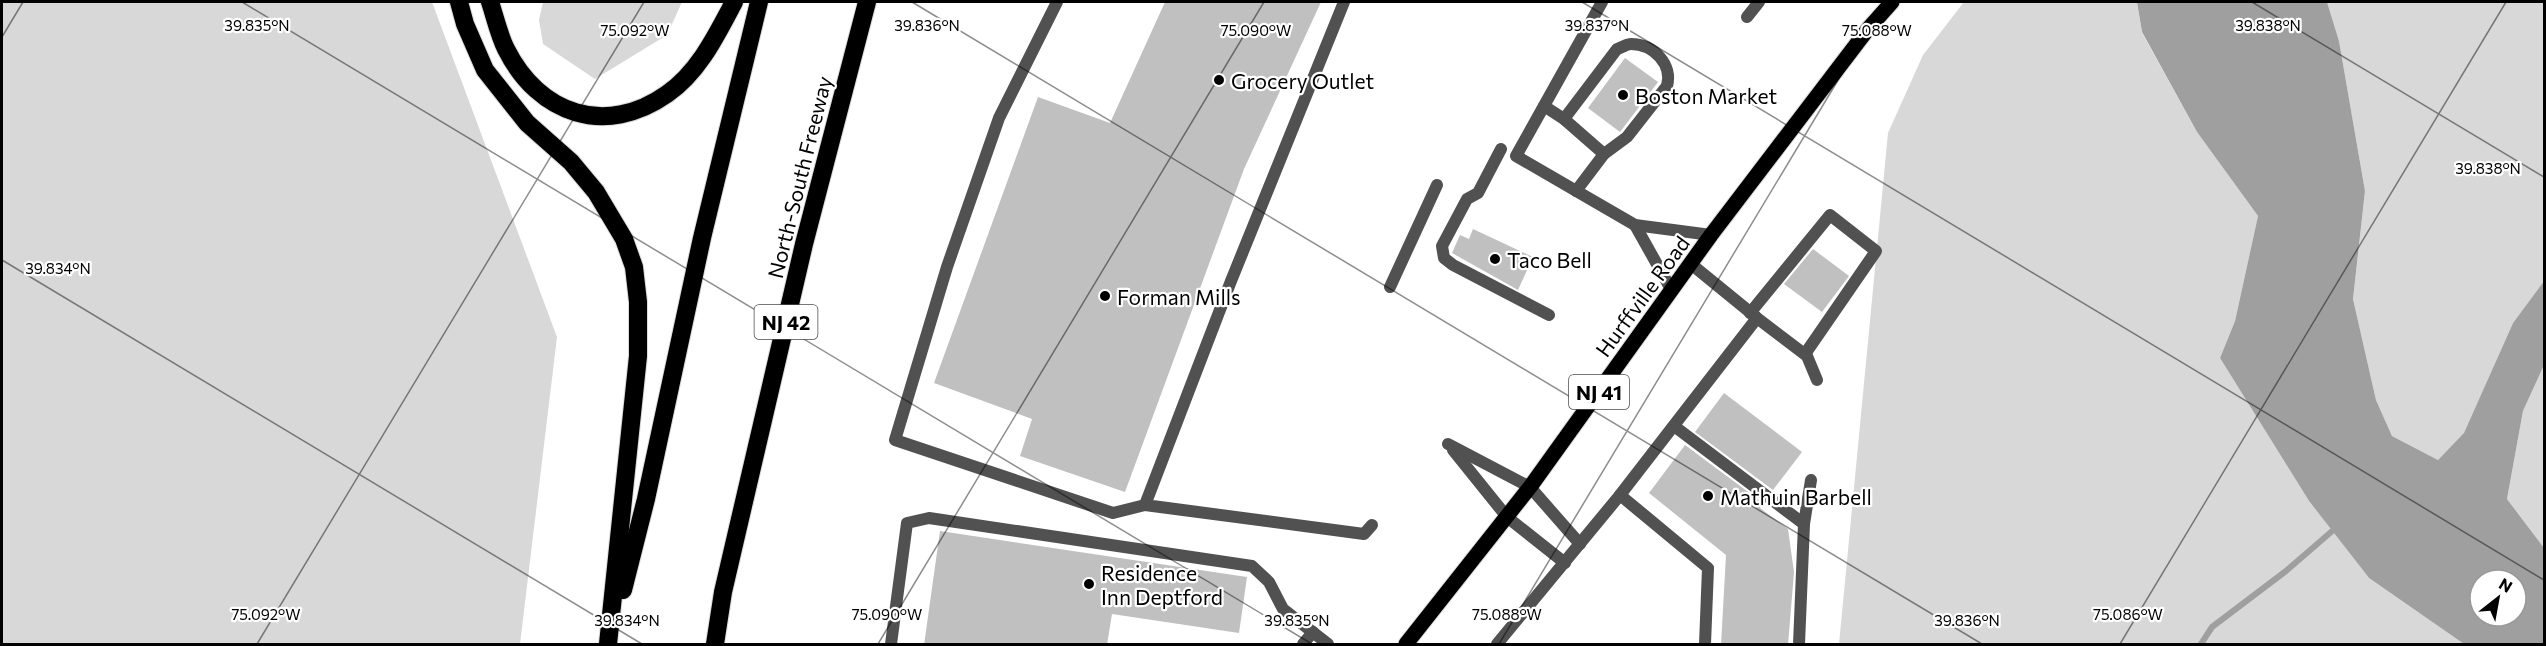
<svg xmlns="http://www.w3.org/2000/svg" width="2546" height="646" font-family="Commissioner,sans-serif">
<style>
.green{fill:#d8d8d8}
.water{fill:#9f9f9f;fill-rule:evenodd}
.lines{fill:none;stroke-linecap:round;stroke-linejoin:round}
.stream{stroke:#9f9f9f;stroke-width:6}
.building{fill:#c0c0c0}
.primary-casing{stroke:#dbdbdb;stroke-width:17}
.motorway-casing{stroke:#dbdbdb;stroke-width:20}
.service{stroke:#515151;stroke-width:12}
.primary{stroke:#000;stroke-width:15}
.motorway{stroke:#000;stroke-width:18}
.ticks{fill:none;stroke:#000;stroke-width:1.5;stroke-opacity:0.45}
.poi-dot{fill:#000;stroke:#fff;stroke-width:2}
.labels{text-anchor:middle;dominant-baseline:central;stroke-width:4.5;stroke-linejoin:round;paint-order:stroke}
.shield{fill:#fff;stroke:#4c4c4c;stroke-width:1.5}
.shield-label{font-size:20px;font-weight:bold;fill:#000}
.poi-label{font-size:21px;fill:#000;stroke:#fff;text-anchor:start}
.street-label{font-size:21px;fill:#000;stroke:#fff}
.ticks-label{font-size:15px;text-anchor:middle;fill:#000;stroke:#fff;stroke-width:4.5;stroke-linejoin:round;paint-order:stroke}
</style>
<rect width="100%" height="100%" fill="#fff"/>
<g class="green">
<path d="M2 2H432L557 337 520 644H2Z"/>
<path d="M543 2H682L667 35 595 79 543 44 539 20Z"/>
<path d="M1964 2H2137L2142 33 2197 132 2258 216 2235 321 2220 358 2309 501 2369 578 2464 644H1839L1888 133 1923 55Z"/>
<path d="M2327 2H2544V281L2513 323 2464 434 2438 460 2392 436 2376 400 2353 299 2365 191 2339 41Z"/>
<path d="M2544 365V548L2507 499 2523 411Z"/>
</g>
<path class="water" d="M2137 2H2327L2339 41 2365 191 2353 299 2376 400 2392 436 2438 460 2464 433 2513 323 2544 281V365L2523 411 2507 499 2544 548V644H2464L2369 578 2309 501 2220 358 2235 321 2258 216 2197 132 2142 32ZM2480 580H2516V616H2480Z"/>
<g class="lines">
<path class="stream" d="M2201 644 2212 627 2286 571 2338 526"/>
</g>
<g class="building">
<path d="M1165 2H1321L1244 169 1125 492 1020 456 1032 419 934 383 1038 97 1110 123Z"/>
<path d="M1625 58 1658 82 1620 132 1588 108Z"/>
<path d="M1473 229 1533 257 1518 290 1452 253 1460 235 1469 239Z"/>
<path d="M1813 249 1849 276 1822 312 1784 284Z"/>
<path d="M1724 393 1802 452 1773 490 1695 432Z"/>
<path d="M1685 445 1763 503 1760 508 1788 529 1794 572 1788 645H1721L1726 555 1649 493Z"/>
<path d="M940 531 1247 577 1239 633 1112 614 1107 645H924Z"/>
</g>
<g class="lines">
<defs>
<path id="primary" d="M1406 644 1530 487 1711 235 1868 29 1892 2"/>
<g id="motorway">
<path d="M459 2 465 24 485 70 527 123 571 162 596 192 624 239 634 267 638 302V356L608 644"/>
<path d="M490 2C495 17 499 35 506 49 539 115 606 137 667 94 699 72 717 34 734 2"/>
<path d="M623 590 646 499 702 238 759 2"/>
<path d="M715 644 723 592 804 244 867 2"/>
</g>
</defs>
<use href="#primary" class="primary-casing"/>
<use href="#motorway" class="motorway-casing"/>
<g class="service">
<path d="M1057 2 999 118 947 267 895 440 1113 513 1145 505"/>
<path d="M1344 2 1231 281 1145 505 1364 534 1372 525"/>
<path d="M1602 2 1516 156 1635 225 1711 235"/>
<path d="M1747 17 1759 2"/>
<path d="M1544 106 1564 119 1604 154 1576 191"/>
<path d="M1564 119 1617 49C1621 48 1627 44 1631 44 1654 44 1673 65 1667 86L1627 137 1604 154"/>
<path d="M1501 149 1478 193 1467 199 1442 246 1444 258 1453 265 1549 315"/>
<path d="M1635 225 1672 291"/>
<path d="M1691 264 1756 317"/>
<path d="M1390 287 1437 185"/>
<path d="M1750 313 1830 215 1876 251 1805 354"/>
<path d="M1674 426 1804 524"/>
<path d="M1448 444 1530 487 1580 544"/>
<path d="M1453 450 1507 517 1565 563"/>
<path d="M1620 495 1757 318 1807 356 1817 380"/>
<path d="M891 644 907 523 929 518 1252 566 1269 582 1283 609 1328 644"/>
<path d="M1303 644 1313 632"/>
<path d="M1497 644 1620 495 1708 568 1705 644"/>
<path d="M1799 644 1804 524 1811 480"/>
</g>
<use href="#primary" class="primary"/>
<use href="#motorway" class="motorway"/>
</g>
<path class="ticks" d="M242 2 1312 644M912 2 1982 644M1582 2 2544 580M2252 2 2544 177M2 37 23 2M2 260 642 644M257 644 644 2M878 644 1264 2M1499 644 1885 2M2120 644 2506 2"/>
<g class="poi-dot">
<circle cx="1219" cy="80" r="6"/>
<circle cx="1623" cy="95" r="6"/>
<circle cx="1495" cy="259" r="6"/>
<circle cx="1105" cy="296" r="6"/>
<circle cx="1708" cy="496" r="6"/>
<circle cx="1089" cy="584" r="6"/>
</g>
<g class="labels">
<g class="shield">
<rect x="754.5" y="305" width="63" height="34" rx="4.5"/>
<rect x="1569" y="375" width="60" height="34" rx="4.5"/>
</g>
<g class="shield-label">
<text x="786" y="322">NJ 42</text>
<text x="1599" y="392">NJ 41</text>
</g>
<g class="poi-label">
<text x="1231" y="80">Grocery Outlet</text>
<text x="1635" y="95">Boston Market</text>
<text x="1507" y="259">Taco Bell</text>
<text x="1117" y="296">Forman Mills</text>
<text x="1720" y="496">Mathuin Barbell</text>
<text x="1101" y="572">Residence<tspan x="1101" dy="24">Inn Deptford</tspan></text>
</g>
<g class="street-label">
<text transform="translate(799 177) rotate(-76)">North-South Freeway</text>
<text transform="translate(1642 296) rotate(-54)">Hurffville Road</text>
</g>
</g>
<g class="ticks-label">
<text x="257" y="31">39.835°N</text>
<text x="927" y="31">39.836°N</text>
<text x="1597" y="31">39.837°N</text>
<text x="2268" y="31">39.838°N</text>
<text x="635" y="36">75.092°W</text>
<text x="1256" y="36">75.090°W</text>
<text x="1877" y="36">75.088°W</text>
<text x="2488" y="174">39.838°N</text>
<text x="58" y="274">39.834°N</text>
<text x="266" y="620">75.092°W</text>
<text x="887" y="620">75.090°W</text>
<text x="1507" y="620">75.088°W</text>
<text x="2128" y="620">75.086°W</text>
<text x="627" y="626">39.834°N</text>
<text x="1297" y="626">39.835°N</text>
<text x="1967" y="626">39.836°N</text>
</g>
<rect width="2546" height="646" fill="none" stroke="#000000" stroke-width="6"/>
<g transform="translate(2498 598) rotate(31)"><circle r="28" fill="#ffffff" stroke="#999999" stroke-width="1.5"/>
<path d="M0-4.5L10 22L0 15L-10 22Z" fill="#000000"/>
<text y="-9" font-size="16" font-weight="bold" text-anchor="middle" fill="#000000">N</text>
</g>
</svg>
